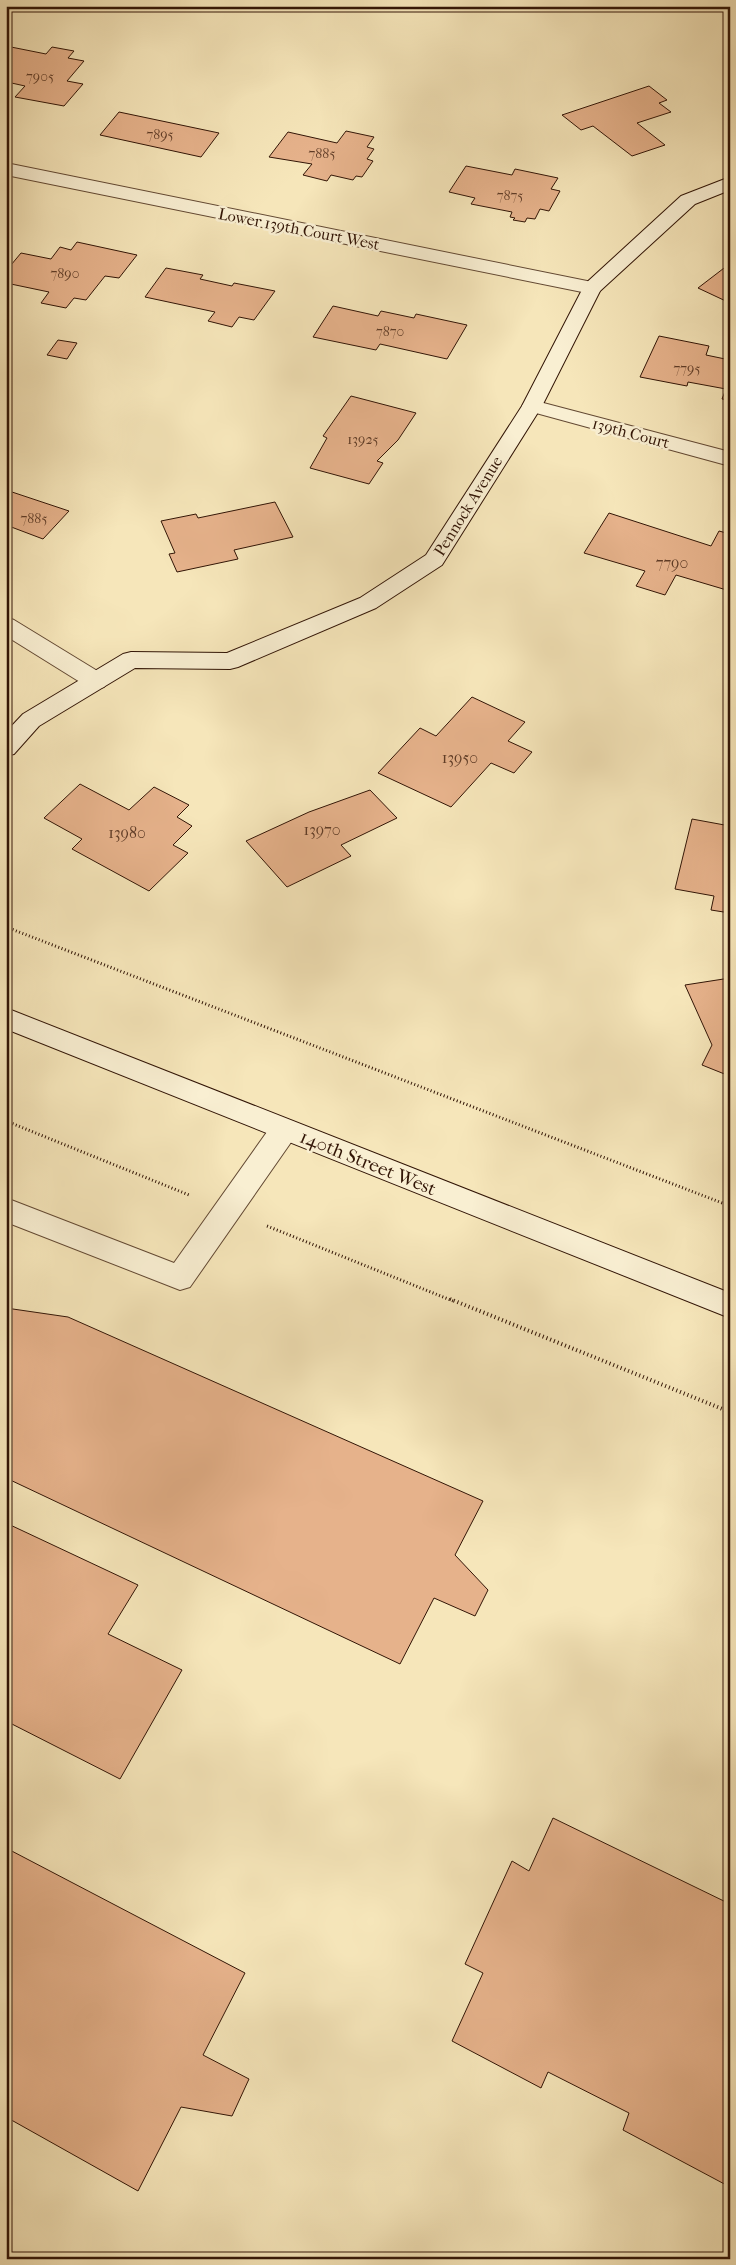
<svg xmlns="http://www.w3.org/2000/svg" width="736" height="2265" font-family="'IM FELL French Canon',serif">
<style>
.building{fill:#e6b28b;stroke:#321506}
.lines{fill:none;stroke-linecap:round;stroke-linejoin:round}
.lane-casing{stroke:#634933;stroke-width:2}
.street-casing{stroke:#634933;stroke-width:2}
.secondary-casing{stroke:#321506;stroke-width:2}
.path-far1{stroke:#321506;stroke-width:3;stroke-dasharray:1 2.5;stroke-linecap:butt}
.path{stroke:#321506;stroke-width:4;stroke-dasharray:1 3;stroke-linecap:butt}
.lane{fill:#f9efd2;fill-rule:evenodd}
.street{fill:#f9efd2;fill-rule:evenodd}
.secondary{fill:#f9efd2;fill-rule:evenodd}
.labels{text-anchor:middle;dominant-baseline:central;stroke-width:5;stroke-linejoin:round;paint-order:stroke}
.far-number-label{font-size:14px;fill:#5f3c27}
.far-street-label{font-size:16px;fill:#321506;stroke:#f9efd2}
.number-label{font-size:16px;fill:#5f3c27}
.street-label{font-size:19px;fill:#321506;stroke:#f9efd2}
</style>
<rect width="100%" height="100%" fill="#f6e6ba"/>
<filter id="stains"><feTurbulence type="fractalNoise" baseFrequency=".004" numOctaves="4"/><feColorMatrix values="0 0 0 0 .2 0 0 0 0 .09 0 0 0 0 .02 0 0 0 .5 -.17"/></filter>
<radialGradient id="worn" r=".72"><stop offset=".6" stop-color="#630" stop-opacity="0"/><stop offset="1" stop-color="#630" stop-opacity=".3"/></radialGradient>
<g class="building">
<path d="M11 47 46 54 52 47 74 51 68 58 84 61 67 81 83 84 64 106 15 97 25 86 7 82 11 77 6 76V52Z"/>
<path d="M649 86 667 100 659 103 671 112 637 123 665 145 632 156 593 126 581 130 562 115Z"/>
<path d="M119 112 219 133 201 157 100 135Z"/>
<path d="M346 131 374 137 367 147 374 149 367 159 373 161 362 177 356 176 353 180 331 175 327 181 303 175 312 164 269 157 288 132 337 143Z"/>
<path d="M466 166 512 175 515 169 558 178 551 189 560 191 549 211 540 209 535 219 527 218 525 222 513 220 515 218 510 217 512 212 471 204 475 198 449 192Z"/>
<path d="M77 242 137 255 119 278 105 276 86 300 74 298 66 308 41 303 49 292 6 283V271L21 253 51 259 60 247 71 250Z"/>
<path d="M728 265 730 303 698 288Z"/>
<path d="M166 268 203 275 200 279 232 286 234 283 275 291 254 320 239 317 232 327 208 321 215 312 145 297Z"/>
<path d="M333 306 378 316 381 311 414 318 416 314 467 325 447 359 380 344 376 350 313 337Z"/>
<path d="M659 336 709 346 706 355 730 360V400L722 399 726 389 688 382 687 386 640 377Z"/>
<path d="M58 340 77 343 67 359 47 355Z"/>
<path d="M351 396 416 413 398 440 377 461 383 463 369 484 310 468 327 438 323 436Z"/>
<path d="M6 490 69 511 43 539 6 525Z"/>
<path d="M275 502 293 537 234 550 238 559 177 572 169 554 175 553 161 521 196 514 198 518Z"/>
<path d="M609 513 711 546 719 531 730 534V591L676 575 665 595 636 586 645 571 584 553Z"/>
<path d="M472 697 525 722 508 741 532 752 514 773 491 763 451 807 378 773 420 728 436 736Z"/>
<path d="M80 784 129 810 154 787 189 805 177 817 192 826 173 845 188 853 149 891 72 849 82 839 44 818Z"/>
<path d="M370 790 397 818 341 845 351 856 287 887 246 841 309 812Z"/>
<path d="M692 819 730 826V913L711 910 714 896 675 889Z"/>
<path d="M730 978V1073L727 1075 702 1065 712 1045 685 985Z"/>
<path d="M6 1308 68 1317 483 1501 455 1555 488 1590 475 1616 434 1598 400 1664 6 1478Z"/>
<path d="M6 1523 138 1585 108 1634 182 1670 120 1779 6 1721Z"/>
<path d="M553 1818 730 1904V2187L623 2130 629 2113 548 2072 541 2088 452 2041 483 1973 465 1964 512 1861 529 1871Z"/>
<path d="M6 1848 245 1973 203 2055 249 2079 232 2116 181 2107 138 2191 6 2117Z"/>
</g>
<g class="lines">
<defs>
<path id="lane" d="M284 1119 294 1122 298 1130 294 1138 190 1287 180 1290 6 1222V1198L174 1263 274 1122Z"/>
<g id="street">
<path d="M6 163 592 282 599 284 602 288 599 292 592 294 6 175Z"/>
<path d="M532 400 730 452V466L525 410 522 406 525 402Z"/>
<path d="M6 617 14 620 104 675 108 681 104 687 96 689 88 687 6 636Z"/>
</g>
<g id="secondary">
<path d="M730 177V190L695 204 600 291 542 406 442 565 376 608 238 667 230 669 135 668 39 726 14 754 6 756V732L23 714 123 654 131 652 227 653 360 598 426 555 522 406 585 284 681 196Z"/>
<path d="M6 1008 730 1293V1318L6 1029Z"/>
</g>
</defs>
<use href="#lane" class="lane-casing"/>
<use href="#street" class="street-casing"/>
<use href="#secondary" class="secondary-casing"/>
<g class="path-far1">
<path d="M6 927 730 1206"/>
<path d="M6 1121 189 1195"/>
<path d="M267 1226 453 1301"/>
</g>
<path class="path" d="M450 1299 730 1412"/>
<use href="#lane" class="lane"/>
<use href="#street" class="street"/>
<use href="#secondary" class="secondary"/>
</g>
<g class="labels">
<g class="far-number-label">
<text x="40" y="76">7905</text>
<text x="160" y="134">7895</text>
<text x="322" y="153">7885</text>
<text x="510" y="195">7875</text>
<text x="65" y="273">7890</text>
<text x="390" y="331">7870</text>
<text x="687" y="368">7795</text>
<text x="363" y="439">13925</text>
<text x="34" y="518">7885</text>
</g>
<g class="far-street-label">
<text transform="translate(299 229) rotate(11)">Lower 139th Court West</text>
<text transform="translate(631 433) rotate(15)">139th Court</text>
<text transform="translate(468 506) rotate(-58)">Pennock Avenue</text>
</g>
<g class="number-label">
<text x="672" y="562">7790</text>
<text x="460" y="757">13950</text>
<text x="322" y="829">13970</text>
<text x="127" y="832">13980</text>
</g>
<g class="street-label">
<text transform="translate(368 1163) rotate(22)">140th Street West</text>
</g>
</g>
<rect width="736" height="2265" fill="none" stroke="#f6e6ba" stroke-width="25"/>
<rect x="8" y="8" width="721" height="2250" fill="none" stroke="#321506" stroke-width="2.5"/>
<rect x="12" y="12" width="711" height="2240" fill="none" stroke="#321506"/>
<rect width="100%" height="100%" filter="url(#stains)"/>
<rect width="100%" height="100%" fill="url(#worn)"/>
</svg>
